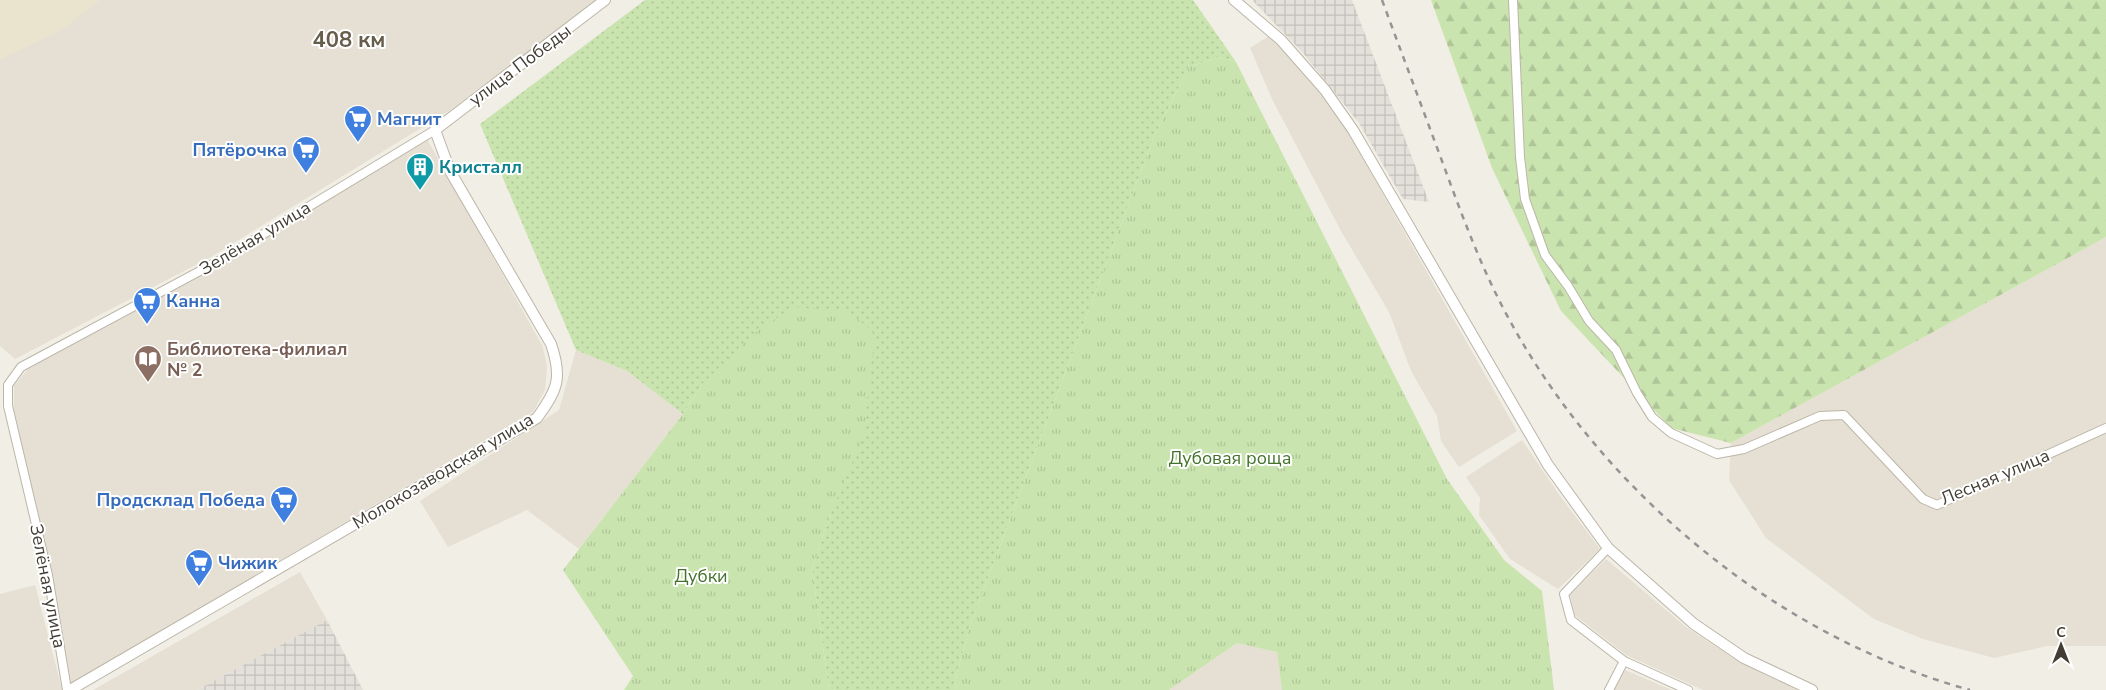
<svg xmlns="http://www.w3.org/2000/svg" width="2106" height="690" font-family="'Nunito Sans',sans-serif">
<style>
.residential{fill:#e5e0d3}
.industrial{fill:url(#industrial-grid)}
.education{fill:#eae4cf}
.grass{fill:url(#grass-dots)}
.forest{fill:url(#forest-firs)}
.park{fill:url(#park-tufts)}
.lines{fill:none;stroke-linecap:round;stroke-linejoin:round}
.minor-casing{stroke:#bcb6a8;stroke-width:10}
.tertiary-casing{stroke:#bcb6a8;stroke-width:12}
.minor{stroke:#fff;stroke-width:8}
.tertiary{stroke:#fff;stroke-width:10}
.rail{stroke:#949494;stroke-width:2.5;stroke-dasharray:6 6;stroke-linecap:butt}
.labels{text-anchor:middle;dominant-baseline:central;stroke-width:4;stroke-linejoin:round;paint-order:stroke}
.street-label{font-size:18px;fill:#433e35;stroke:#fff}
.shop-label{font-size:18px;font-weight:bold;fill:#366cbe;stroke:#fff;text-anchor:start}
.culture-label{font-size:18px;font-weight:bold;fill:#0d838f;stroke:#fff;text-anchor:start}
.education-label{font-size:18px;font-weight:bold;fill:#785e54;stroke:#fff;text-anchor:start}
.park-label{font-size:18px;fill:#43722b;stroke:#fff}
.district-label{font-size:22px;font-weight:bold;fill:#665d4c;stroke:#fff}
</style>
<defs>
<pattern id="industrial-grid" width="8" height="8" patternUnits="userSpaceOnUse" patternTransform="scale(1.25)"><rect width="8" height="8" fill="#e3e0da"/><path d="M0 4h8M4 0v8" fill="none" stroke="#c4c1bc"/></pattern>
<pattern id="grass-dots" width="8" height="8" patternUnits="userSpaceOnUse" patternTransform="scale(1.25)"><rect width="8" height="8" fill="#cae4af"/><path d="M2 2h.1M6 6h.1" fill="none" stroke="#afc597" stroke-width="1.8" stroke-linecap="round"/></pattern>
<pattern id="forest-firs" width="22" height="20" patternUnits="userSpaceOnUse" patternTransform="scale(1.25)"><rect width="22" height="20" fill="#cae4af"/><path d="M5 1l3.5 6h-7zM16 11l3.5 6h-7z" fill="#afc597"/></pattern>
<pattern id="park-tufts" width="24" height="20" patternUnits="userSpaceOnUse" patternTransform="scale(1.25)"><rect width="24" height="20" fill="#cae4af"/><path d="M3 7l-1-3M5 7V3M7 7l1-3M15 17l-1-3M17 17v-4M19 17l1-3" fill="none" stroke="#afc597"/></pattern>
</defs>
<rect width="100%" height="100%" fill="#f1eee5"/>
<g class="residential">
<path d="M0 0H597L452 109 211 257 15 359 0 346Z"/>
<path d="M1269 36 1311 81 1347 131 1517 431 1459 467 1441 441 1437 416 1411 371 1389 312 1341 231 1273 101 1250 48Z"/>
<path d="M427 139 543 347 547 367 545 390 533 412 70 684 51 569 14 412V386L28 369 226 263Z"/>
<path d="M2106 237V646H2047L1994 658 1923 639 1874 619 1766 538 1729 480 1731 443Z"/>
<path d="M576 350 627 371 683 414 579 549 527 510 448 547 420 501 559 410Z"/>
<path d="M1522 440 1560 496 1600 549 1558 589 1510 559 1479 515 1480 498 1466 477Z"/>
<path d="M1606 559 1686 627 1739 662 1798 690H1703L1626 655 1575 615 1570 595Z"/>
<path d="M300 572 327 620 197 690H93Z"/>
<path d="M35 585 62 690H0V594Z"/>
<path d="M1237 643 1277 652 1282 690H1169Z"/>
<path d="M1625 670 1672 690H1614Z"/>
</g>
<g class="industrial">
<path d="M1252 0H1352L1429 202 1403 199 1359 123 1303 53Z"/>
<path d="M327 620 363 690H197Z"/>
</g>
<path class="education" d="M0 0H100L60 31 0 59Z"/>
<path class="grass" d="M645 0H1193L1236 62 1219 57 1189 67 1154 137 971 623 955 680 957 690H829L812 569 832 510 703 383 683 414 627 371 576 350 480 124Z"/>
<path class="forest" d="M1431 0H2106V237L1731 443 1671 428 1561 311 1492 168Z"/>
<g class="park">
<path d="M1219 57 1236 62 1447 479 1504 560 1542 591 1554 690H1282L1277 652 1237 643 1169 690H957L955 680 971 623 1154 137 1189 67Z"/>
<path d="M793 307 848 311 875 333 863 438 832 510 812 569 829 690H624L633 676 563 570 683 414 703 383 756 332Z"/>
</g>
<g class="lines">
<defs>
<g id="minor">
<path d="M1513 0 1520 157 1525 199 1545 255 1568 286 1589 321 1616 350 1637 393 1652 417 1671 433 1717 454 1744 449 1820 416 1844 415 1923 499 1937 505 2106 428"/>
<path d="M1608 548 1564 594 1571 620 1624 661 1688 690"/>
<path d="M67 690 48 575 8 406V385L21 367 224 258 435 130"/>
<path d="M1609 690 1624 661"/>
</g>
<g id="tertiary">
<path d="M1234 0 1281 40 1325 90 1353 130 1548 465 1608 548 1694 624 1744 658 1812 690"/>
<path d="M70 690 537 418C557 390 563 379 551 344L450 171 435 130 605 0"/>
</g>
</defs>
<use href="#minor" class="minor-casing"/>
<use href="#tertiary" class="tertiary-casing"/>
<use href="#minor" class="minor"/>
<use href="#tertiary" class="tertiary"/>
<path class="rail" d="M1382 0C1402 54 1422 107 1442 161 1459 207 1476 254 1498 298 1590 482 1770 635 1970 690"/>
</g>
<defs>
<symbol id="supermarket-pin" viewBox="-11 -11 22 30"><path d="M0 17L-7.5 6A9.5 9.5 0 1 1 7.5 6Z" fill="#3f7fe0" stroke="#fff"/><path d="M-6-5.5h2.5l.6 2H6L4.5 2H-2.5L-4.4-4H-6ZM-1.5 3.2a1.3 1.3 0 1 0 .1 0ZM3 3.2a1.3 1.3 0 1 0 .1 0Z" fill="#fff"/></symbol>
<symbol id="building-pin" viewBox="-11 -11 22 30"><path d="M0 17L-7.5 6A9.5 9.5 0 1 1 7.5 6Z" fill="#0f9aa8" stroke="#fff"/><path d="M-4-6H4V6H1V3H-1V6H-4ZM-2.5-4.3h1.7v1.8h-1.7ZM.8-4.3h1.7v1.8H.8ZM-2.5-1h1.7V.8h-1.7ZM.8-1h1.7V.8H.8Z" fill="#fff"/></symbol>
<symbol id="library-pin" viewBox="-11 -11 22 30"><path d="M0 17L-7.5 6A9.5 9.5 0 1 1 7.5 6Z" fill="#8d6e63" stroke="#fff"/><path d="M-6-4Q-3-5.5-.7-3.5V5Q-3 3-6 4ZM6-4Q3-5.5 .7-3.5V5Q3 3 6 4Z" fill="#fff"/></symbol>
</defs>
<g fill-rule="evenodd">
<use href="#supermarket-pin" x="342" y="103" width="32" height="43"/>
<use href="#supermarket-pin" x="290" y="134" width="32" height="43"/>
<use href="#building-pin" x="404" y="151" width="32" height="43"/>
<use href="#supermarket-pin" x="131" y="285" width="32" height="43"/>
<use href="#library-pin" x="132" y="343" width="32" height="43"/>
<use href="#supermarket-pin" x="268" y="484" width="32" height="43"/>
<use href="#supermarket-pin" x="183" y="547" width="32" height="43"/>
</g>
<g class="labels">
<g class="street-label">
<text transform="translate(520 65) rotate(-37)">улица Победы</text>
<text transform="translate(255 238) rotate(-31)">Зелёная улица</text>
<text transform="translate(443 471) rotate(-31)">Молокозаводская улица</text>
<text transform="translate(1995 477) rotate(-23)">Лесная улица</text>
<text transform="translate(48 586) rotate(79)">Зелёная улица</text>
</g>
<g class="shop-label">
<text x="377" y="119">Магнит</text>
<text x="287" y="150" text-anchor="end">Пятёрочка</text>
<text x="166" y="301">Канна</text>
<text x="265" y="500" text-anchor="end">Продсклад Победа</text>
<text x="218" y="563">Чижик</text>
</g>
<g class="culture-label">
<text x="439" y="167">Кристалл</text>
</g>
<g class="education-label">
<text x="167" y="349">Библиотека-филиал<tspan x="167" dy="21">№ 2</tspan></text>
</g>
<g class="park-label">
<text x="1230" y="458">Дубовая роща</text>
<text x="701" y="576">Дубки</text>
</g>
<g class="district-label">
<text x="349" y="40">408 км</text>
</g>
</g>
<g transform="translate(2061 645)" stroke="#ffffff" stroke-width="4" paint-order="stroke">
<path d="M0-4L9 19L0 12L-9 19Z" fill="#433e35"/>
<text y="-8" font-size="14" font-weight="bold" text-anchor="middle" fill="#433e35">С</text>
</g>
</svg>
